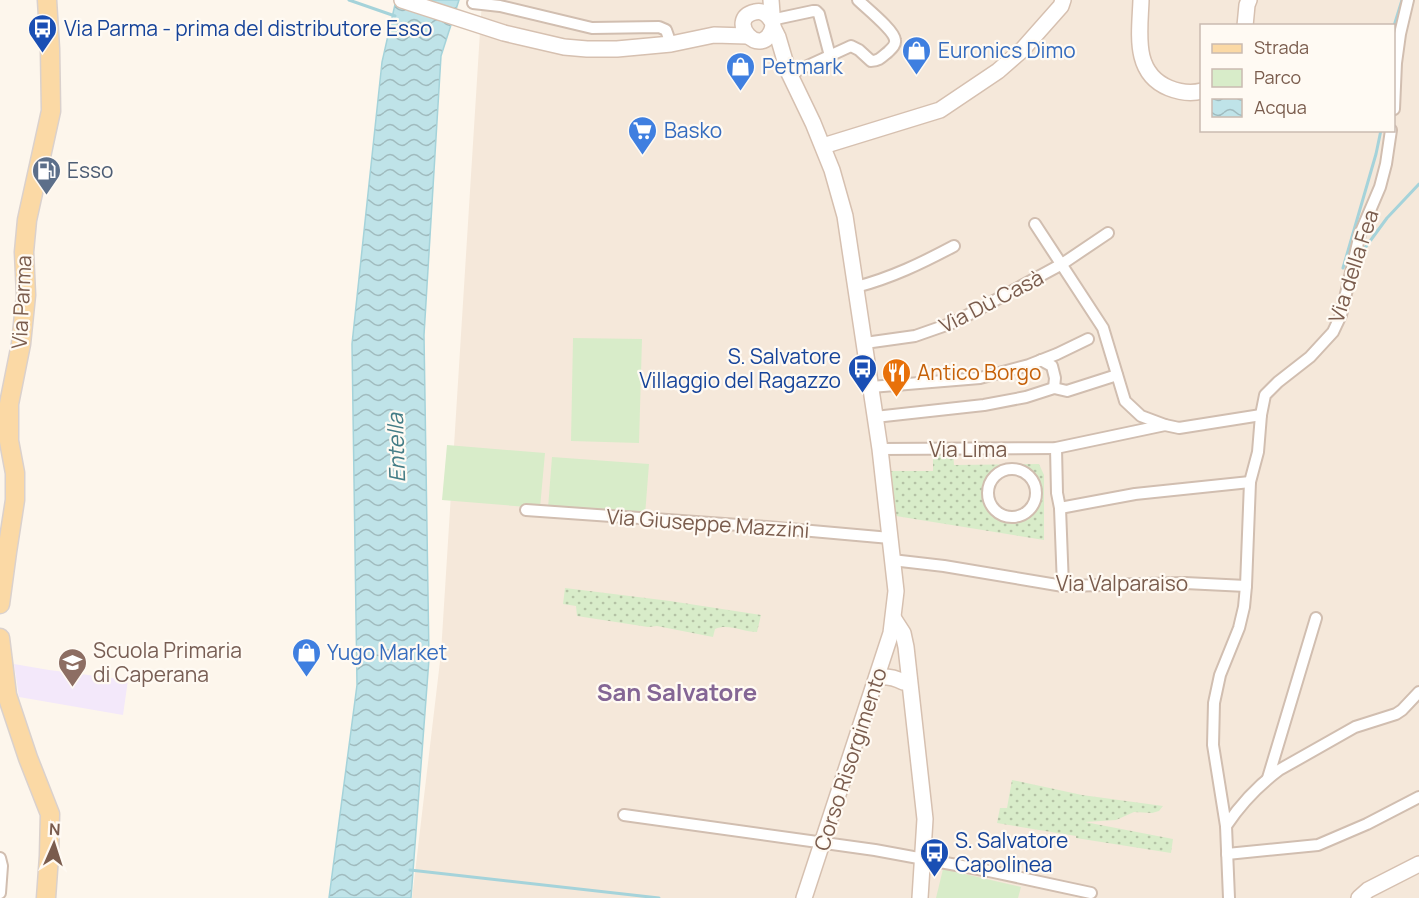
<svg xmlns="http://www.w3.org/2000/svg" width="1419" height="898" font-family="Manrope,sans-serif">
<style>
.residential{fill:#f5e8da;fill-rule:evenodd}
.education{fill:#f3e8fa}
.grass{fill:url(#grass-dots);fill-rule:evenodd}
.park{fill:#d8ecc9}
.water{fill:url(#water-waves);stroke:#a5d3da;stroke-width:1.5}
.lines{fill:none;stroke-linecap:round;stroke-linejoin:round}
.stream{stroke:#a5d3da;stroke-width:3}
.street-casing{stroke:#d1beb0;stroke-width:14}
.secondary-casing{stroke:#d6c0b0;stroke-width:18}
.primary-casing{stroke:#dad1cd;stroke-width:21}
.street{stroke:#fff;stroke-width:10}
.secondary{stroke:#fff;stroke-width:15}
.primary{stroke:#fbd9a5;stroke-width:18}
.labels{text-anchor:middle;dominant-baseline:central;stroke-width:4.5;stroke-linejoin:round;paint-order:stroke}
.transit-label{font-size:21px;fill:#164399;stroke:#fffaf3;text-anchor:start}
.shop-label{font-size:21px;fill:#366cbe;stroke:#fffaf3;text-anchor:start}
.service-label{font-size:21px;fill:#4e5e75;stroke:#fffaf3;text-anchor:start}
.street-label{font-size:21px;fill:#7a5c4d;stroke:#fffaf3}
.food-label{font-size:21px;fill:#c56008;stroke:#fffaf3;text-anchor:start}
.education-label{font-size:21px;fill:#785e54;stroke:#fffaf3;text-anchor:start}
.water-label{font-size:22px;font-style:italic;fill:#437c86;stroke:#fffaf3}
.quarter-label{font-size:24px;font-weight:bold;fill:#846695;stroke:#fffaf3}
</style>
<defs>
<pattern id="grass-dots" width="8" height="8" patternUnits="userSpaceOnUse" patternTransform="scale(1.5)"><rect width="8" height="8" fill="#d8ecc9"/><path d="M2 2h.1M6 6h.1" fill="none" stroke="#b4c2a5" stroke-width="1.8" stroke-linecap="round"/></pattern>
<pattern id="water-waves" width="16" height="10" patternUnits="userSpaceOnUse" patternTransform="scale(1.5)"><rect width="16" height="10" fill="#bfe3e8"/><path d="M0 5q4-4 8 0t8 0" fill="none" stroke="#a0bbbe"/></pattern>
</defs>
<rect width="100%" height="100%" fill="#fdf6ec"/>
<path class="residential" d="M482 0H1419V898H412L441 653ZM1202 26H1394V130H1202Z"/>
<path class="education" d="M14 664 49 670 128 680 123 715 19 697Z"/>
<g class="grass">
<path d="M933 452H953L954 465 1039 464 1044 475V540L896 516 891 471H933ZM1008 469C1041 468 1046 513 1015 517 984 521 976 477 1008 469Z"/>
<path d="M565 588 670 601 761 615 757 632C743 632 728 623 715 629L713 637 657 626 648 627 577 616 576 606 563 604Z"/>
<path d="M1012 780 1082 795 1163 806 1159 811 1152 813 1134 812 1116 820 1085 822 1173 839 1171 853 1076 838V836L997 823 1000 808H1007Z"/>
</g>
<g class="park">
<path d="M573 338 642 339 639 443 571 441Z"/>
<path d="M447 445 545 453 540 508 442 500Z"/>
<path d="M552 457 649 464 645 515 548 508Z"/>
<path d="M943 869 1021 887 1018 898H936Z"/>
</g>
<path class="water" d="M396 0H459L441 56 424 335 429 659 411 898H329L357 685 352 344 382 62Z"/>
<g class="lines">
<g class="stream">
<path d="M349 0 395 16"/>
<path d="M1394 26 1402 0"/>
<path d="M1360 253 1362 252 1387 218 1419 184"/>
<path d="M1343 268 1376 154 1381 130"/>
<path d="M410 870 659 898"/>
</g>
<defs>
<g id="street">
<path d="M473 3 500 6 592 28 659 27 666 30 671 44"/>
<path d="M771 20 813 11H816L819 14 830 56"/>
<path d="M790 74 851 46 859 50 871 61C879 61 882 57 888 52 891 49 896 45 895 40 894 30 866 8 858 0"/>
<path d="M1394 109 1396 63 1400 34 1408 0"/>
<path d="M1035 224 1103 328 1125 401 1141 416 1165 425 1179 428 1261 415"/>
<path d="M856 287C891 278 922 263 954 246"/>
<path d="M865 343 915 336 955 322 1062 264 1108 233"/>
<path d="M1041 360 1052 366 1055 378 1054 388"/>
<path d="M871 387 980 378 1029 365 1057 354 1088 339"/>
<path d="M875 417 984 405 1026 397 1054 388 1067 391 1117 375"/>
<path d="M1056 448 1057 493 1060 508 1063 586"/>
<path d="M880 449 1056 448 1165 425"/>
<circle cx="1012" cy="493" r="24"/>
<path d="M1060 508 1135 494 1250 482"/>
<path d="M526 510 767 527 890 538"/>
<path d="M892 560 944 566 1063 586 1185 583 1246 586"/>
<path d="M1268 778 1316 618"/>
<path d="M624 815 875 850 989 871 1091 893"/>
<path d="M1226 826 1213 745 1214 703 1220 675 1239 628 1244 607 1246 586 1250 482 1258 452 1261 415 1265 395 1278 382 1310 357 1333 332 1341 315 1360 234 1380 187 1386 164 1391 130"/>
<path d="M1227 854 1318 845 1367 824 1419 797"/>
<path d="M0 858 2 866 0 893"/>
<path d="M1229 898 1226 826C1240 805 1259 785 1279 770L1355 727 1396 714 1402 710 1419 692"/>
</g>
<g id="secondary">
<path d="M402 0 504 33 564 47 587 49H617L671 44 714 35 747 36"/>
<path d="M771 0 773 27 778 37 788 71 813 123 832 170 845 216 880 449 896 591 891 633 804 898"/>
<path d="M1141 0C1140 32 1132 73 1169 88 1179 92 1190 94 1202 91"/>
<path d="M771 20C767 14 762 10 755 12 724 19 762 63 773 27"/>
<path d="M1245 26 1247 5 1249 0"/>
<path d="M823 146 940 110 998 71 1022 50 1061 6 1063 0"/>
<path d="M894 619 903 633 906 647 925 819 920 898"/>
<path d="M877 677C887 676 894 677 903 682"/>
<path d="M1359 898 1368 890 1419 864"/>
</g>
<g id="primary">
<path d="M0 604 7 552 15 500V473L9 441V404L21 344 26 295 24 252 27 220 51 111 50 49 47 0"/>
<path d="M0 638 7 695 28 758 50 814 49 856 46 898"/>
</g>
</defs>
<use href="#street" class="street-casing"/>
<use href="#secondary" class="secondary-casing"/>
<use href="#primary" class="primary-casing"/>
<use href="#street" class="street"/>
<use href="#secondary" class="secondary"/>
<use href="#primary" class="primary"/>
</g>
<defs>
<symbol id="bus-pin" viewBox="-11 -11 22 30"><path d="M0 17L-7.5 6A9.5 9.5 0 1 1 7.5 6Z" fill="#1a4fb4" stroke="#fffaf3"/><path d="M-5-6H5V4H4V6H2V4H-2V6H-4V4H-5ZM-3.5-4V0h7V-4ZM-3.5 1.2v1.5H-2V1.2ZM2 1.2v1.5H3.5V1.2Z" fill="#fff"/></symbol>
<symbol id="shop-pin" viewBox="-11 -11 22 30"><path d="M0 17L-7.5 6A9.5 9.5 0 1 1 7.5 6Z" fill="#3f7fe0" stroke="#fffaf3"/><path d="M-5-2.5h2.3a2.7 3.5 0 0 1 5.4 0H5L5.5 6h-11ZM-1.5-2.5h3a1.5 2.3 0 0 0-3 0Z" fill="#fff"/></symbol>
<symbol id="supermarket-pin" viewBox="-11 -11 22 30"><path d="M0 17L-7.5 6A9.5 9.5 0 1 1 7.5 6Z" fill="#3f7fe0" stroke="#fffaf3"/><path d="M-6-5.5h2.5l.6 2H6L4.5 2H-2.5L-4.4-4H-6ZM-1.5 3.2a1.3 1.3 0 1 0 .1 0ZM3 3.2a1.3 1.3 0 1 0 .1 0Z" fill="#fff"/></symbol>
<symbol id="fuel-pin" viewBox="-11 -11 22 30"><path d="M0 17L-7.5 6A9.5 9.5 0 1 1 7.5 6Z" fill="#5c6f8a" stroke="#fffaf3"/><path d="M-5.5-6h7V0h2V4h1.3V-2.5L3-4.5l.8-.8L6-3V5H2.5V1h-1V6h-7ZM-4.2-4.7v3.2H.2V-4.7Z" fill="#fff"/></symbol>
<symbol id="restaurant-pin" viewBox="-11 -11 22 30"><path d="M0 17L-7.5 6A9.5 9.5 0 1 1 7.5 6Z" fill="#e8710a" stroke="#fffaf3"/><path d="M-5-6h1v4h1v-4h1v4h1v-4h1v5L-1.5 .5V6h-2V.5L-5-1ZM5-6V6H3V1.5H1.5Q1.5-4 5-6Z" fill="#fff"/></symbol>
<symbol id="school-pin" viewBox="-11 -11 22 30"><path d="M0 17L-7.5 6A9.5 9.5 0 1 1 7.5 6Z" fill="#8d6e63" stroke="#fffaf3"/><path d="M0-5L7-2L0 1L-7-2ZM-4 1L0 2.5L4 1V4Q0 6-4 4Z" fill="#fff"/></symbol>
</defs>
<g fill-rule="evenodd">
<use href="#bus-pin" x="26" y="12" width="33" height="45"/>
<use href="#shop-pin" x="900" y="34" width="33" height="45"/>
<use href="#shop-pin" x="724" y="50" width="33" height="45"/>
<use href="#supermarket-pin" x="626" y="114" width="33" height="45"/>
<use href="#fuel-pin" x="30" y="154" width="33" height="45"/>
<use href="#bus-pin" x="846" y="352" width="33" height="45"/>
<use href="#restaurant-pin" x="880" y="356" width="33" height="45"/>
<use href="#shop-pin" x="290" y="636" width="33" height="45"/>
<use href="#school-pin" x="56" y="646" width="33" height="45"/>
<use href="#bus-pin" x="918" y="836" width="33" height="45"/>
</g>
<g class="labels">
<g class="transit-label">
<text x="64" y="28">Via Parma - prima del distributore Esso</text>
<text x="841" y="356" text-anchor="end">S. Salvatore<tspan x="841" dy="24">Villaggio del Ragazzo</tspan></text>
<text x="955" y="840">S. Salvatore<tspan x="955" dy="24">Capolinea</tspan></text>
</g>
<g class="shop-label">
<text x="938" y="50">Euronics Dimo</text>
<text x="762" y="66">Petmark</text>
<text x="664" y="130">Basko</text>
<text x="327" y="652">Yugo Market</text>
</g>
<g class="service-label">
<text x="67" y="170">Esso</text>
</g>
<g class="street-label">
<text transform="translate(1353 266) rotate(-72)">Via della Fea</text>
<text transform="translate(991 301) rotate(-27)">Via Dù Casà</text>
<text transform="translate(21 302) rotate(-87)">Via Parma</text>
<text x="968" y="449">Via Lima</text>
<text transform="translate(708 523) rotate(4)">Via Giuseppe Mazzini</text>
<text x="1122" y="583">Via Valparaiso</text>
<text transform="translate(850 759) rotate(-72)">Corso Risorgimento</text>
</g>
<g class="food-label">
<text x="917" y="372">Antico Borgo</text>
</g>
<g class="education-label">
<text x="93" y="650">Scuola Primaria<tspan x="93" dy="24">di Caperana</tspan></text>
</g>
<g class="water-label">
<text transform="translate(396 448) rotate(-92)">Entella</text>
</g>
<g class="quarter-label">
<text x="677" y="691">San Salvatore</text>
</g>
</g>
<rect x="1200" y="24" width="195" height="108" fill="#fffaf3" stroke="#cabbb1" stroke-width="1.5"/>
<rect x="1212" y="44" width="30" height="9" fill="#fbd9a5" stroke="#cabbb1" stroke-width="1.5"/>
<text x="1254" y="54" font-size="18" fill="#7a5c4d">Strada</text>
<rect x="1212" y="69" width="30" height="18" fill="#d8ecc9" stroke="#cabbb1" stroke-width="1.5"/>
<text x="1254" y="84" font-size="18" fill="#7a5c4d">Parco</text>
<rect x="1212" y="99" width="30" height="18" fill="url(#water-waves)" stroke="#cabbb1" stroke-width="1.5"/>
<text x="1254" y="114" font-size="18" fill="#7a5c4d">Acqua</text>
<g transform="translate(54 844) rotate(3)" stroke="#fffaf3" stroke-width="4.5" paint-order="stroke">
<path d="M0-4.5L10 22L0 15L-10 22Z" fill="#7a5c4d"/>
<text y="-9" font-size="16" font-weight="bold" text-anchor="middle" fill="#7a5c4d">N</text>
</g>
</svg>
